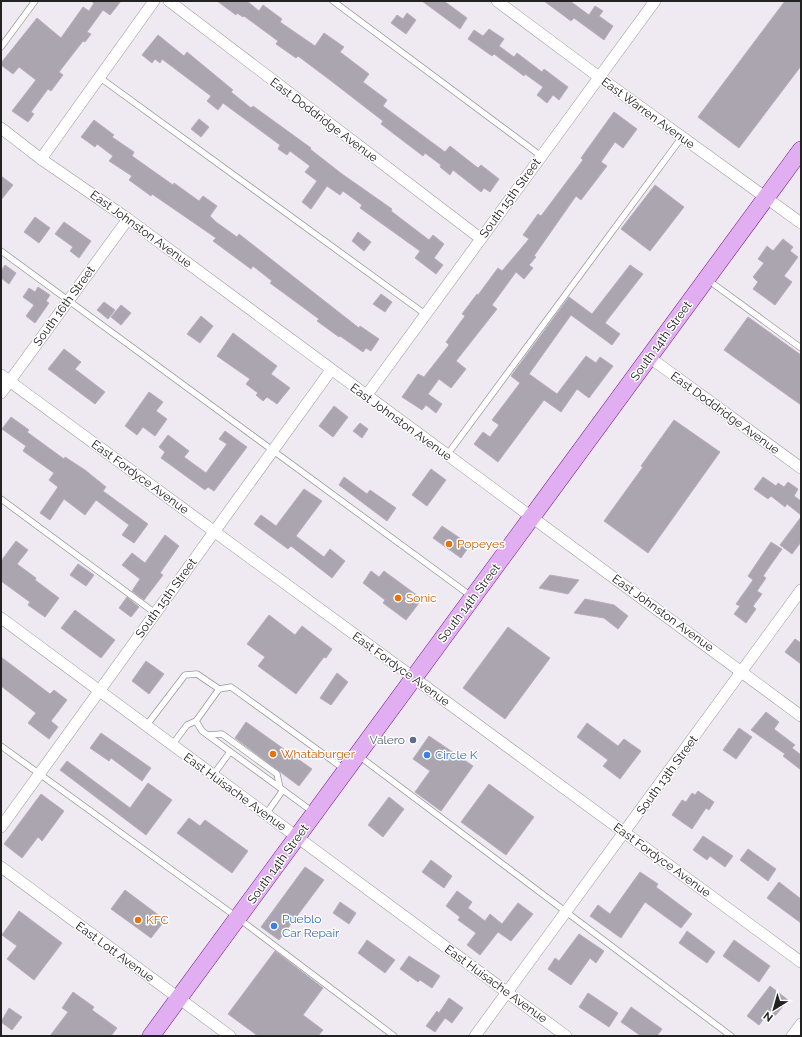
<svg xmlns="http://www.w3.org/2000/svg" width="802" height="1037" font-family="Raleway,sans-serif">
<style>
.building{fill:#aba5af;stroke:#b9adc1}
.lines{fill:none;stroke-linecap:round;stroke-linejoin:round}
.service-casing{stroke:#999;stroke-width:7}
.minor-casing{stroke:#999;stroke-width:12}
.primary-casing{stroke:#79138c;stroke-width:18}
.service{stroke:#fff;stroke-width:5.5}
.minor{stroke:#fff;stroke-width:11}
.primary{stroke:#e0aef1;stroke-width:17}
.food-dot{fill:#e8710a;stroke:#fff;stroke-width:1.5}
.service-dot{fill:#5c6f8a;stroke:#fff;stroke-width:1.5}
.shop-dot{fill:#3f7fe0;stroke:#fff;stroke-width:1.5}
.labels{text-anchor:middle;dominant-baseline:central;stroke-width:3;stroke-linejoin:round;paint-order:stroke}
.street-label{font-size:12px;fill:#222;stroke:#fff}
.food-label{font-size:12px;fill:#c56008;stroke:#fff;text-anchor:start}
.service-label{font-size:12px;fill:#4e5e75;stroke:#fff;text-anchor:end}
.shop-label{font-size:12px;fill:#366cbe;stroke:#fff;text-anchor:start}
</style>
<rect width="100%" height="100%" fill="#efe9f1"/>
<g class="building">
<path d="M91 1H121L110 15 103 10 87 32 91 34 85 42 83 41 59 72 63 75 51 91 48 89 31 112 34 114 28 122 12 111 36 80 19 67 13 74 1 65V63L37 18 61 38 83 7 89 11 94 3Z"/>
<path d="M217 1H247L259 11 263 5 282 19 280 22 315 46 324 33 344 47 340 52 369 74 363 82 387 100 383 106 445 152 450 146 478 168 481 165 499 179 490 192 484 188 481 192 453 170 450 175 440 167 441 165 425 153 423 156 381 124 383 121 330 80 298 56 296 58 276 44 278 41 244 16 243 17 237 13 236 15Z"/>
<path d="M422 1H444L467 18 460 29Z"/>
<path d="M544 1H570L589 15 595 6 603 11 599 16 613 26 604 40 574 18 571 21Z"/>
<path d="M785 1H801V66L739 148 698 117Z"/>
<path d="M407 13 416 20 406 34 391 23 397 15 403 19Z"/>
<path d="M489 29 504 39 499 46 514 57 517 53 542 72 544 69 568 87 559 100 553 95 547 103 537 95 543 87 525 74 524 76 494 54 492 56 468 39 474 30 483 36Z"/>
<path d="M158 35 184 56 187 52 233 90 231 92 251 108 253 106 311 148 310 149 342 174 392 209 391 211 429 240 433 235 444 244 434 258 443 265 436 274 415 258 420 251 360 208 362 205 343 191 340 195 327 186 311 209 302 202 317 181 305 172 310 166 290 151 287 155 278 149 280 145 223 103 218 110 207 101 211 96 162 59 160 63 155 59 152 63 142 55Z"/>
<path d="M614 112 637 129 623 148 615 142 601 162 607 166 581 200 576 196 534 256 536 257 529 265 533 268 524 279 516 272 492 305 497 309 456 361 466 369 451 388 439 379 428 394 442 404 436 413 426 405 422 410 402 397 418 374 424 377 449 345 446 342 465 316 462 314 477 294 478 295 498 268 502 271 529 239 523 235 538 214 541 216 583 160 581 158Z"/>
<path d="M199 119 209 127 201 137 191 129Z"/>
<path d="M94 120 114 135 112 137 134 152 132 156 173 185 174 183 199 201 203 196 217 206 210 216 216 222 237 237 239 234 359 328 360 326 379 339 371 351 366 348 363 352 340 336 339 337 317 321 319 319 270 283 272 281 253 266 251 269 213 241 216 238 152 194 151 196 129 180 132 176 109 161 113 156 97 144 95 147 81 137Z"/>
<path d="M1 176 13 185 1 200Z"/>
<path d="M655 185 684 207 650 251 621 229Z"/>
<path d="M35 217 50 228 39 243 24 232Z"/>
<path d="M64 222 91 241 79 258 70 251 73 247 55 234Z"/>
<path d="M358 232 371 242 364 251 352 241Z"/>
<path d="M783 239 793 247 790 251 798 257 784 276 792 282 775 305 753 289 758 282 753 277 764 263 758 259 767 246 773 251Z"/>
<path d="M5 265 16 273 9 284 1 278V271Z"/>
<path d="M630 265 643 274 605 323 620 334 612 345 571 315 529 374 557 394 586 356 596 363 600 357 613 366 589 398 577 389 561 412 544 400 498 462 474 444 483 432 490 437 499 425 492 420 520 383 511 376 569 297 592 314Z"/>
<path d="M38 287 50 295 46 301 49 303 35 323 26 316 34 305 23 297 29 288 35 292Z"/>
<path d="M381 294 392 302 385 312 373 304Z"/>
<path d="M104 302 115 310 108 319 97 310Z"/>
<path d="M121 305 131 313 121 325 111 317Z"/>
<path d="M201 316 213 326 200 343 187 334Z"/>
<path d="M748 317 801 355V405L724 350Z"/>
<path d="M233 333 277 366 271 374 290 388 277 404 267 397 263 401 256 395 258 393 246 384 250 379 217 356Z"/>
<path d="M64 349 81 362 75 369 105 392 95 404 48 369Z"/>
<path d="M149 392 163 402 156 411 167 419 155 436 143 427 137 435 125 426Z"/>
<path d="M334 406 348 417 333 437 319 426Z"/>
<path d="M11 417 29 430 27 432 64 459 65 457 85 470 106 487 103 491 148 524 134 543 122 535 129 525 96 500 85 515 64 499 50 520 40 513 58 487 49 480 54 473 23 451 26 446 2 429Z"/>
<path d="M674 420 720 452 648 553 604 521 643 467 641 466Z"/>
<path d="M360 423 368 429 362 438 353 431Z"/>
<path d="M225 431 247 447 214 491 208 487 205 490 161 458 165 452 159 447 168 435 189 451 184 457 206 473 227 444 219 439Z"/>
<path d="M431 469 446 480 427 506 412 495Z"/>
<path d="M344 477 367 494 370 490 396 508 387 521 339 485Z"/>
<path d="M763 477 776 486 778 483 784 487 788 482 798 489 794 496 801 501V515L787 504 785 507 771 496 768 499 754 489Z"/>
<path d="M304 489 322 501 296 536 324 557 330 549 345 561 332 578 291 546 288 549 254 524 261 515 276 526Z"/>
<path d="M801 517V542L792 554 780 545Z"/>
<path d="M442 526 470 545 461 558 433 538Z"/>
<path d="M165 535 179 546 160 573 163 575 144 600 132 591 140 579 122 565 132 553 145 563Z"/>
<path d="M16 541 28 550 17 564 36 578 35 580 59 598 45 617 28 605 30 602 1 581V561Z"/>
<path d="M771 542 782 549 763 576 766 578 757 591 762 594 753 606 756 609 746 623 734 614 740 606 736 604 753 580 748 576Z"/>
<path d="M78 564 94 575 86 586 70 575Z"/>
<path d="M371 571 379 577 384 571 422 599 406 620 383 603 385 600 363 583Z"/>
<path d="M550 575 579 580 568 594 539 588Z"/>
<path d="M127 597 139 607 131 617 119 608Z"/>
<path d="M585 599 614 605 628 616 618 629 604 618 574 613Z"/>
<path d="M75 610 115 640 101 658 61 628Z"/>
<path d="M269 615 295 635 302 626 332 649 326 658 324 657 296 694 258 666 265 657 247 644Z"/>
<path d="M508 627 550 658 505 719 463 688Z"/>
<path d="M795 639 801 643V664L785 652Z"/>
<path d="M1 657 50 694 54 690 67 700 51 721 58 727 49 739 28 723 36 713 1 686Z"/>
<path d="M146 661 164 674 149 694 132 681Z"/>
<path d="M337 673 348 682 331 705 320 698Z"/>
<path d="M766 712 779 722 774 729 795 745 792 748 801 755V770L783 756 785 754 751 730Z"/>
<path d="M246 722 312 769 299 786 235 738Z"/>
<path d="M587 723 618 746 624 739 641 751 620 779 603 766 608 760 577 737Z"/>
<path d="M739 728 752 737 736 759 723 750Z"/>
<path d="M101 733 151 768 142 781 111 758 109 761 90 748Z"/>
<path d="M429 736 473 766 441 811 415 792 430 771 413 759Z"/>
<path d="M67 761 130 808 148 783 172 800 146 835 60 770Z"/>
<path d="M489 784 534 817 506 855 461 822Z"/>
<path d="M698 791 714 802 709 810 706 808 692 829 672 815 682 800 686 802 692 793 695 795Z"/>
<path d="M41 794 64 811 42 841 38 837 22 858 4 844Z"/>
<path d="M389 797 404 809 383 837 368 825Z"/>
<path d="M189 818 200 826 205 820 248 851 232 873 177 833Z"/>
<path d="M703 836 733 856 725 867 710 856 707 860 693 850Z"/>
<path d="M748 849 776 869 768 881 740 860Z"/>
<path d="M431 860 452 876 444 888 422 872Z"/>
<path d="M305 867 324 880 279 940 261 927Z"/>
<path d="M640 872 658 884 656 887 692 914 681 928 645 902 621 938 590 916 598 905 610 914Z"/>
<path d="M779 882 801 899V923L767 898Z"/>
<path d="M125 890 165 920 151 938 111 909Z"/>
<path d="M457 891 472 902 468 908 485 921 490 914 502 924 518 903 533 914 511 941 498 932 480 955 467 945 476 933 458 920 460 917 446 906Z"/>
<path d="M340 902 356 913 349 924 333 913Z"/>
<path d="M19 911 62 943 34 980 7 959 17 946 2 935Z"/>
<path d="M687 931 715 952 707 963 679 943Z"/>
<path d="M579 934 604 951 596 963 590 958 571 985 548 969 555 958 559 961Z"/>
<path d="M367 940 395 960 385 973 358 953Z"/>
<path d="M734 940 770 966 759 982 723 956Z"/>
<path d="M275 951 323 988 303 1015 323 1030 318 1036H258L228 1014Z"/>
<path d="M409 956 440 976 432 988 420 980 418 982 400 969Z"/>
<path d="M770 986 788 1000 775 1016 769 1012 759 1025 747 1016Z"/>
<path d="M73 992 94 1007 92 1010 117 1028 111 1036H50L68 1012 62 1008Z"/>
<path d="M588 993 618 1013 609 1027 579 1007Z"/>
<path d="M449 998 463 1008 452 1023 445 1018 435 1032 426 1026 437 1011 439 1013Z"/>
<path d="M631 1007 662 1029 657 1036H641L621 1022Z"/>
<path d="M9 1008 22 1017 12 1030 1 1022Z"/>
</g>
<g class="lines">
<defs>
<g id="service">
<path d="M333 1 541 156"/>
<path d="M1 47 35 1"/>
<path d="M99 77 425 314"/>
<path d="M1 251 471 596"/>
<path d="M708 280 801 348"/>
<path d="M447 455 682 137"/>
<path d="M1 499 155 613"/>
<path d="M146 726 185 675 197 674 219 689"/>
<path d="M208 735 222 734 277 774 280 788"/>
<path d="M172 745 187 725 196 721"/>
<path d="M1 746 238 918 394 1036"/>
<path d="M359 756 731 1036"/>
<path d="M213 775 230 752"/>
<path d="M313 812 202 731 196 721 219 689 231 687 344 769"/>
<path d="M266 814 283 790"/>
</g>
<g id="minor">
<path d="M169 1 480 238"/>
<path d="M497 1 599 77 801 223"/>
<path d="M1 128 41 159 128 219 801 716"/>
<path d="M41 159 154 1"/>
<path d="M649 357 801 468"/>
<path d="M1 375 801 962"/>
<path d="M1 393 128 219"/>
<path d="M366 396 655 1"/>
<path d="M1 618 566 1036"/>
<path d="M1 827 331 370"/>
<path d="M1 867 230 1036"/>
<path d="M475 1036 801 590"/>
<path d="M792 1036 801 1024"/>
</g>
<path id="primary" d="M151 1036 801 150"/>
</defs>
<use href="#service" class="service-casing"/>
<use href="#minor" class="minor-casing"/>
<use href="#primary" class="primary-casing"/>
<use href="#service" class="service"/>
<use href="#minor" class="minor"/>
<use href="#primary" class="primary"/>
</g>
<g class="food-dot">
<circle cx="449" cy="544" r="4"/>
<circle cx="398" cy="598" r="4"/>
<circle cx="273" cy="754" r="4"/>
<circle cx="138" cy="920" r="4"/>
</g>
<circle class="service-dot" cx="413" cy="740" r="4"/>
<g class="shop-dot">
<circle cx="427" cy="755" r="4"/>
<circle cx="274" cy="926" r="4"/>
</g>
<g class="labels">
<g class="street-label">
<text transform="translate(648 113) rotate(36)">East Warren Avenue</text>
<text transform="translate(324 120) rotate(37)">East Doddridge Avenue</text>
<text transform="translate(510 198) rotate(-54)">South 15th Street</text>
<text transform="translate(141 229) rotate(36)">East Johnston Avenue</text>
<text transform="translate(64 306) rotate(-54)">South 16th Street</text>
<text transform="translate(661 341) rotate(-54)">South 14th Street</text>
<text transform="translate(725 413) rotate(36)">East Doddridge Avenue</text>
<text transform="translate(401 422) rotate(36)">East Johnston Avenue</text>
<text transform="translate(140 477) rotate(36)">East Fordyce Avenue</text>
<text transform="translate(166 598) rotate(-54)">South 15th Street</text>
<text transform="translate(469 603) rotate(-53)">South 14th Street</text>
<text transform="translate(663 613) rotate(36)">East Johnston Avenue</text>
<text transform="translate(401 669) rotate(36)">East Fordyce Avenue</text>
<text transform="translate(667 775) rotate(-54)">South 13th Street</text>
<text transform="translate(235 792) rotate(36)">East Huisache Avenue</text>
<text transform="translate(662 860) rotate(36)">East Fordyce Avenue</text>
<text transform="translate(278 864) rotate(-54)">South 14th Street</text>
<text transform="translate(115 952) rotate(36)">East Lott Avenue</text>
<text transform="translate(496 984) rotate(36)">East Huisache Avenue</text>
</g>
<g class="food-label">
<text x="457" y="544">Popeyes</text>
<text x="406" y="598">Sonic</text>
<text x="281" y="754">Whataburger</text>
<text x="146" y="920">KFC</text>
</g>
<g class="service-label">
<text x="405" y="740">Valero</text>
</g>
<g class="shop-label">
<text x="435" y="755">Circle K</text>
<text x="282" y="919">Pueblo<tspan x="282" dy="14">Car Repair</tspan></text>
</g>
</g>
<rect width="802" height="1037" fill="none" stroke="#222222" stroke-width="4"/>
<g transform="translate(774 1009) rotate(217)" stroke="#ffffff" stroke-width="3" paint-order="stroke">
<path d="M0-3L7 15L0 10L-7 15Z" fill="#222222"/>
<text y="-6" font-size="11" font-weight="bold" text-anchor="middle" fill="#222222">N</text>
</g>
</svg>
